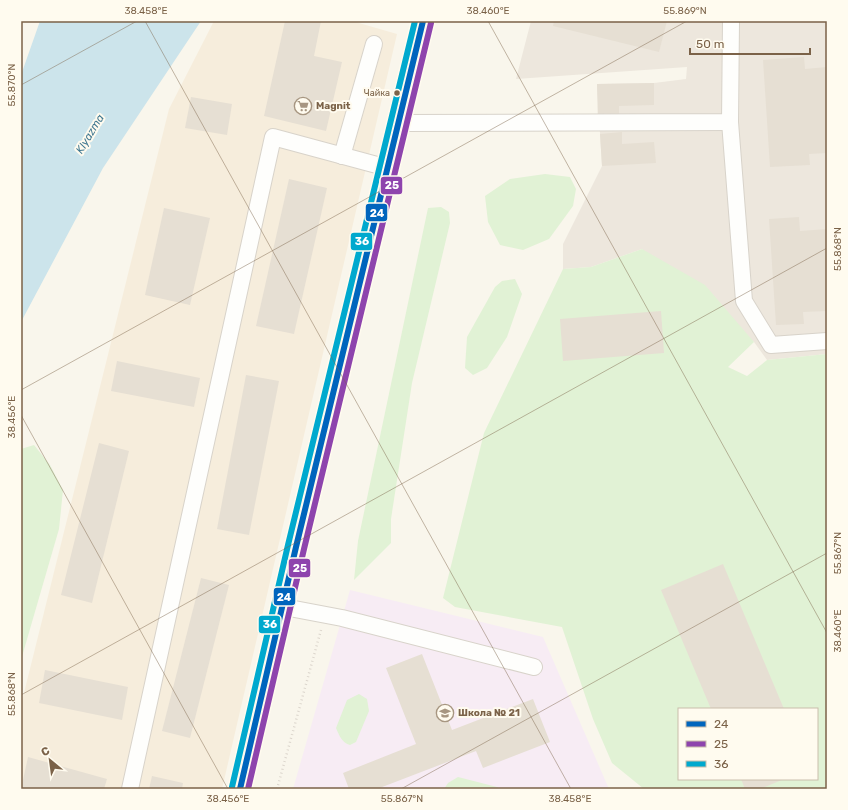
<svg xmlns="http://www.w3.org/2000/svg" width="848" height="810" font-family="Rubik,sans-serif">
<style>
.residential{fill:#f6eddc}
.industrial{fill:#ede7dd}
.education{fill:#f7ecf4}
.green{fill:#e1f2d5;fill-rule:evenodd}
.water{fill:#cce4eb}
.building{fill:#e6dfd3}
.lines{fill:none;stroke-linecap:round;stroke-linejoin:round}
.minor-casing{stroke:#d8d3ca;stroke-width:18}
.major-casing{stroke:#dad3c9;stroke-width:22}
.path{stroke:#dcd6cd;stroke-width:2.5;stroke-dasharray:1 3;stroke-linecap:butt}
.minor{stroke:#fefefc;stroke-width:16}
.major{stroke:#f3f0e6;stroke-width:20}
.bus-1-casing{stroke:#fffbef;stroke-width:9}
.bus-2-casing{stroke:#fffbef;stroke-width:9}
.bus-3-casing{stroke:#fffbef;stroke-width:9}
.bus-1{stroke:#0065bd;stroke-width:6}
.bus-2{stroke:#8e44ad;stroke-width:6}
.bus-3{stroke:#00a9ce;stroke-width:6}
.ticks{fill:none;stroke:#7b6248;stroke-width:1;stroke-opacity:0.45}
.bus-dot{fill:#7b6248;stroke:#fffbef;stroke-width:1.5}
.labels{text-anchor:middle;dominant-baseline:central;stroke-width:4;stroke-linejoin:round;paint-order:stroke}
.bus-label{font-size:9px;fill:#7b6248;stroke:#fffbef;text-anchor:end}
.poi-label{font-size:10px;font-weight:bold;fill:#7b6248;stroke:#fffbef;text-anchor:start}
.water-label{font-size:11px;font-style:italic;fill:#3f7790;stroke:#fffbef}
.line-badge{stroke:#fffbef;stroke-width:1.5}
.badge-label{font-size:11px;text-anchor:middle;font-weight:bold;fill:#fff}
.neatline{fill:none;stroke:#7b6248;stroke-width:1.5}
.ticks-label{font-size:10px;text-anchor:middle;fill:#7b6248}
</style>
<rect width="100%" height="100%" fill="#f9f6ec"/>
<path class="residential" d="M214 21H352L397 34 222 789H21V705L169 109Z"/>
<path class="industrial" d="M531 21H827V354L767 360 754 342 642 249 591 267 563 269V244L602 166 597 84 654 83 686 79 687 67 516 79Z"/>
<path class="education" d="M350 590 543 637 609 789H293Z"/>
<g class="green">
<path d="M545 174 570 177 576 189 573 206 549 239 523 250 500 245 488 222 485 196 510 179Z"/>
<path d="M441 207 449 212 450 223 412 383 391 519V543L354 580 358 541 428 208Z"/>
<path d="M642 249 705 285 754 342 728 367 747 376 767 360 827 354V789H644L612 763 593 719 562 627 455 607 443 598 484 433 563 269 591 267ZM679 709H817V779H679Z"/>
<path d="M515 279 522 294 507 337 487 368 473 375 465 368 467 337 495 287 502 281Z"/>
<path d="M34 445 50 465 63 490 59 529 21 660V449Z"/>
<path d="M359 694 367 699 369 711 356 742 350 745C342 743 339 735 336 728L347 700Z"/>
<path d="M458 777 497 787 500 789H444L448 783Z"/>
</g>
<path class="water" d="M40 21H201L103 168 21 322V75Z"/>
<g class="building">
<path d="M285 21H321L314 56 342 62 326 131 264 116Z"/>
<path d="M554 21H667L659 52 553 26Z"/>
<path d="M804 57 805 69 827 67V153L809 154 810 165 770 167 763 60Z"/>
<path d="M654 83V105L619 106V122L598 123 597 84Z"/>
<path d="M191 97 232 104 227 135 185 128Z"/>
<path d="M622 132V144L654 142 656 163 602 166 600 134Z"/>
<path d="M289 179 327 188 294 334 256 326Z"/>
<path d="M164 208 210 218 190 305 145 295Z"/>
<path d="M799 217 800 231 827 229V311L803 312 804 324 776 325 769 219Z"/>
<path d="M661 311 664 353 563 361 560 319Z"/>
<path d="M117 361 200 378 194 407 111 391Z"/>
<path d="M246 375 279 381 249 535 217 529Z"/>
<path d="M99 443 129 451 92 603 61 595Z"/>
<path d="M723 564 784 709H711L661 590Z"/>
<path d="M201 578 229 585 190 738 162 731Z"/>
<path d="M422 654 452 730 533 699 550 742 483 768 476 751 377 789H349L343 773 416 744 386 668Z"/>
<path d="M45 670 128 687 122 720 39 703Z"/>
<path d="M28 757 107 779 104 789H21Z"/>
<path d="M152 776 183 783 182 789H149Z"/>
<path d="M741 779H784L760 789H745Z"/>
</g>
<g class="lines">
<defs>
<g id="minor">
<path d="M730 122 744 301 771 345 827 341"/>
<path d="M399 123 730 122 731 21"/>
<path d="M342 156 374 44"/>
<path d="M284 607 342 618 534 667"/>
<path d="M130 789 273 137 388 168"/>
</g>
<path id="major" d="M240 789 296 547 423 21"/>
</defs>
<use href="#minor" class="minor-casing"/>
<use href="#major" class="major-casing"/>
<path class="path" d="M277 789 321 630"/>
<use href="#minor" class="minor"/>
<use href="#major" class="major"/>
<defs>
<path id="bus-1" d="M240 789 296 547 423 21"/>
<path id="bus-2" d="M248 789 304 549 431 23"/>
<path id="bus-3" d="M232 787 288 545 415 21"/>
</defs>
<use href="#bus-1" class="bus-1-casing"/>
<use href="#bus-2" class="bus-2-casing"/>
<use href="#bus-3" class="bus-3-casing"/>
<use href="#bus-1" class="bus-1"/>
<use href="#bus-2" class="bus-2"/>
<use href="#bus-3" class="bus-3"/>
</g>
<path class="ticks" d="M145 21 571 789M488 21 827 633M21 85 137 21M21 390 687 21M21 415 228 789M21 695 827 248M401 789 827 553"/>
<defs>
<symbol id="supermarket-ring" viewBox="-11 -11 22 22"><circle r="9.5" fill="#fffbef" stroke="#a79681" stroke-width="1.5"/><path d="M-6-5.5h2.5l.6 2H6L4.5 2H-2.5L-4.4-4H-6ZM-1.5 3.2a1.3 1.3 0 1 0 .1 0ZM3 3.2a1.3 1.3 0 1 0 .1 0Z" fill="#a79681"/></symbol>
<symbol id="school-ring" viewBox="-11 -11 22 22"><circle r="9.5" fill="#fffbef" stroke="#a79681" stroke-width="1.5"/><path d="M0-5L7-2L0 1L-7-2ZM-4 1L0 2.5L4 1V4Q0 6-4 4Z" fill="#a79681"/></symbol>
</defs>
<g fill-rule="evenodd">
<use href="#supermarket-ring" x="293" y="96" width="20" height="20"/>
<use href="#school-ring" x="435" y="703" width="20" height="20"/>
</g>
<circle class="bus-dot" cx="397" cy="93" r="3.5"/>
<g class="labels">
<g class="bus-label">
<text x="390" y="93">Чайка</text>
</g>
<g class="poi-label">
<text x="316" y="106">Magnit</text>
<text x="458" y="713">Школа № 21</text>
</g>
<g class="water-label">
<text transform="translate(90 134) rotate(-59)">Klyazma</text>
</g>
</g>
<g class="line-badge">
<rect x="380" y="176" width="23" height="19" rx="4" fill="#8e44ad"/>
<rect x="365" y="203" width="23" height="19" rx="4" fill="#0065bd"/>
<rect x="350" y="232" width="23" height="19" rx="4" fill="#00a9ce"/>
<rect x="288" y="558" width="23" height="20" rx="4" fill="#8e44ad"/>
<rect x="273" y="587" width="23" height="19" rx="4" fill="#0065bd"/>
<rect x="258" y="615" width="23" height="19" rx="4" fill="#00a9ce"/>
</g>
<g class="badge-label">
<text x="392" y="189">25</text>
<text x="377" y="217">24</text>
<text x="362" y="245">36</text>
<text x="300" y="572">25</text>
<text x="284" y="601">24</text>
<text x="270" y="628">36</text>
</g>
<rect width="848" height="810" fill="none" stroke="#fffbef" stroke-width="44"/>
<rect x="678" y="708" width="140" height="72" fill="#fffbef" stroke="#cabeac"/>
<rect x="686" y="721" width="20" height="6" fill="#0065bd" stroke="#cabeac"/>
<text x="714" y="728" font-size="12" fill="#7b6248">24</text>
<rect x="686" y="741" width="20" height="6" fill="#8e44ad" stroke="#cabeac"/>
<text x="714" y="748" font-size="12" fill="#7b6248">25</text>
<rect x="686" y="761" width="20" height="6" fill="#00a9ce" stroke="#cabeac"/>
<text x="714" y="768" font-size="12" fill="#7b6248">36</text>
<g transform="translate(50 760) rotate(331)" stroke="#fffbef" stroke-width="3" paint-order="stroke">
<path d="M0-3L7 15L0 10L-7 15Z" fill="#7b6248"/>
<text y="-6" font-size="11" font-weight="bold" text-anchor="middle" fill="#7b6248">С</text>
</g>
<path d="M690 48v6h120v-6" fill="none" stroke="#7b6248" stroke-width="2"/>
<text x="696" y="48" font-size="12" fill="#7b6248" stroke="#fffbef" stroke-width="3" paint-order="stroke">50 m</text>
<rect x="22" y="22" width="804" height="766" class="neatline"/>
<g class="ticks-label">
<text x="146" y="14">38.458°E</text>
<text x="488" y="14">38.460°E</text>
<text x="685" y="14">55.869°N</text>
<text transform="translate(11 85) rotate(-90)" y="4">55.870°N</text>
<text transform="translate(837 249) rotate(-90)" y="4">55.868°N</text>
<text transform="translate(11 417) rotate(-90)" y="4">38.456°E</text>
<text transform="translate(837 553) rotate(-90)" y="4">55.867°N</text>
<text transform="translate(837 631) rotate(-90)" y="4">38.460°E</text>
<text transform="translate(11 694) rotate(-90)" y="4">55.868°N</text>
<text x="228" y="802">38.456°E</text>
<text x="402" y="802">55.867°N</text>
<text x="570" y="802">38.458°E</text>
</g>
</svg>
